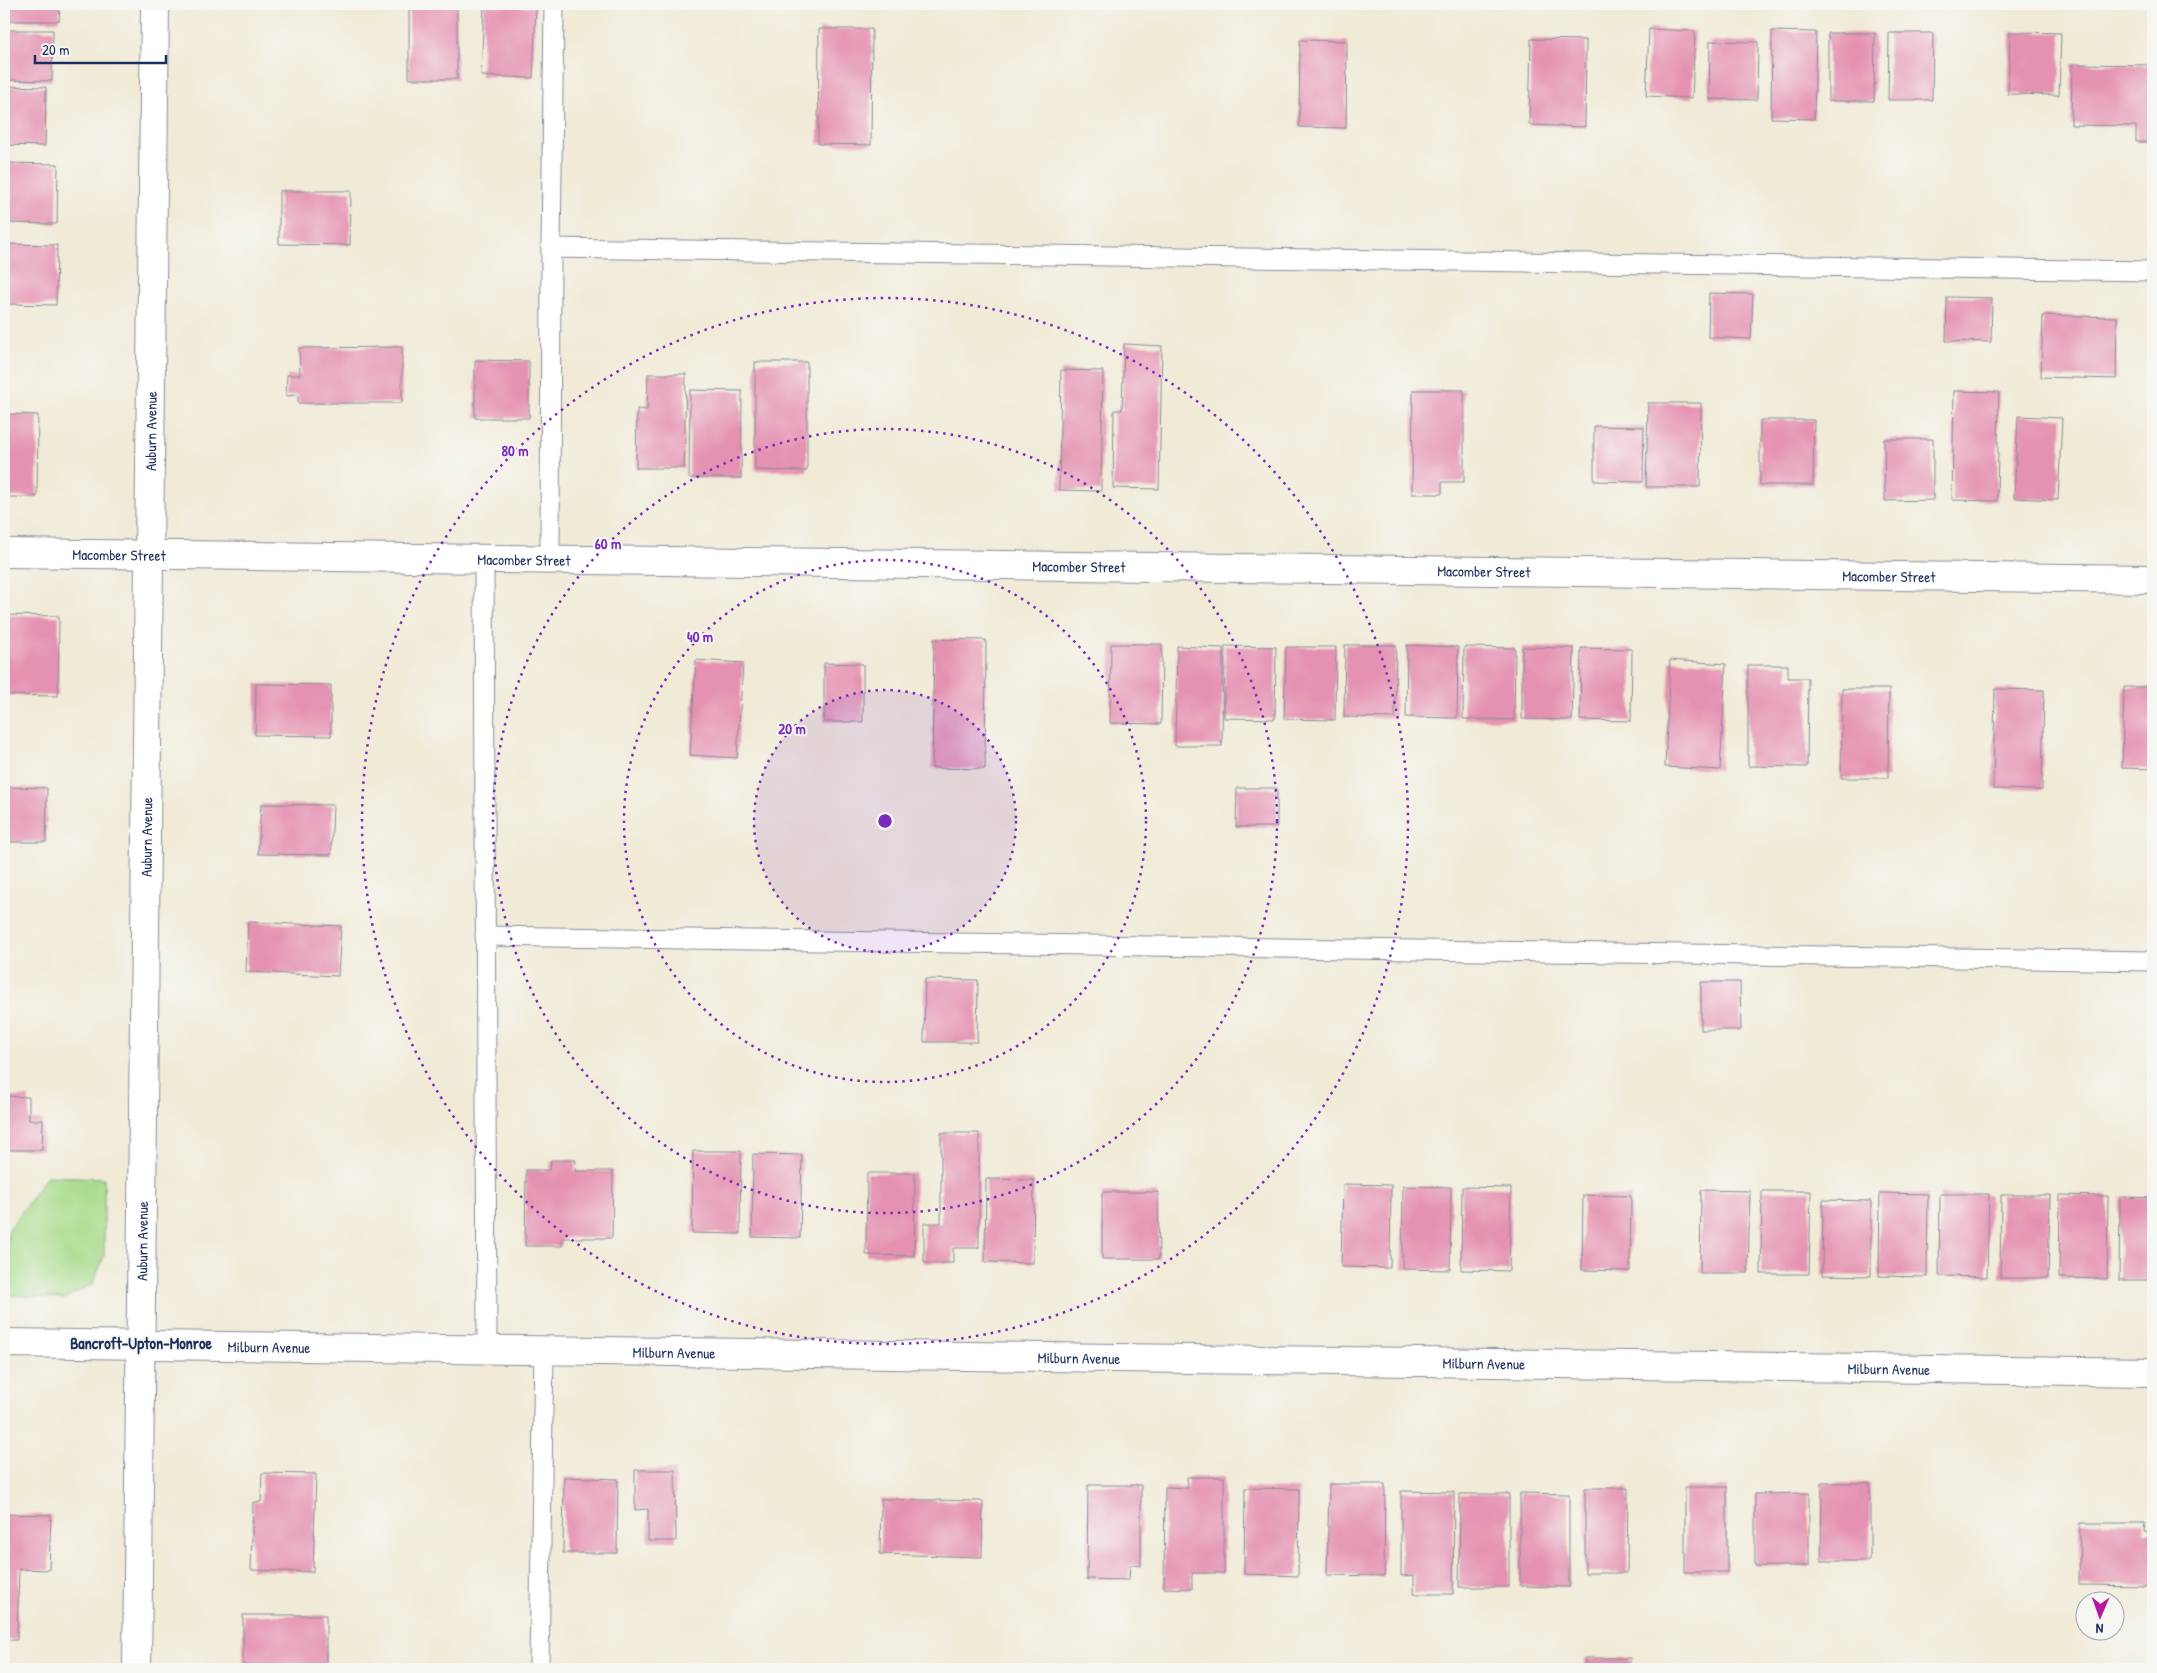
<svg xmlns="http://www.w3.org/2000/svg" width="2157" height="1673" font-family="'Patrick Hand',sans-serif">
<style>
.green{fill:#a8db8b;stroke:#628574}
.building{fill:#e591b1}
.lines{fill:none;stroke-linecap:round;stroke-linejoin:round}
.service-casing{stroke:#868c9a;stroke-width:21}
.minor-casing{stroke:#868c9a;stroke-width:30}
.tertiary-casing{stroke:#868c9a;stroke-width:30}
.service{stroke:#fff;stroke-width:19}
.minor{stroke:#fff;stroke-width:28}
.tertiary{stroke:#fff;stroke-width:28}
.ring{fill:none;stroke:#7b2cbf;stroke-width:2.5;stroke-dasharray:2.5 5}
.labels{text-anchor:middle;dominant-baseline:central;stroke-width:4;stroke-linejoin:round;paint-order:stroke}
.street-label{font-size:15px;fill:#1b2f5e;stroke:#f6f6f2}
.neighbourhood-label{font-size:16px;font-weight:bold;fill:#1b2f5e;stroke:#f6f6f2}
.centre{fill:#7b2cbf;stroke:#f6f6f2;stroke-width:2.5}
.ring-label{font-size:15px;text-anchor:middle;font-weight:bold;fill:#7b2cbf;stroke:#f6f6f2;stroke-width:4;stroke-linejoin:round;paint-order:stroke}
</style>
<rect width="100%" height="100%" fill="#f6f6f2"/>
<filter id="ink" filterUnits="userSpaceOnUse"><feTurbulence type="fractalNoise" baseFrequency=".02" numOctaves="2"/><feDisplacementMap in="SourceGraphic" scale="10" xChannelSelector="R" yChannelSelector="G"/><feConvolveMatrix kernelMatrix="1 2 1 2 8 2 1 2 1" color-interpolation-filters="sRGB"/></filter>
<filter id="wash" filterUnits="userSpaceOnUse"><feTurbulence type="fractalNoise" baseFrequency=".0096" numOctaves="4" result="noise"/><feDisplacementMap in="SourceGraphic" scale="20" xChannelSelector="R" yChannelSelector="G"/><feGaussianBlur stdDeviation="1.12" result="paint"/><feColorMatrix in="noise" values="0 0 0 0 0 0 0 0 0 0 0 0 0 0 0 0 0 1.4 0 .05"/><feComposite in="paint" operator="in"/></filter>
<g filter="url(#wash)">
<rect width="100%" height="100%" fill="#f0ead6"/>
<path class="green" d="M47 1176 104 1178V1256L93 1284 64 1299 10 1295 8 1231Z"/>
<g id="blocks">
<g class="building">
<path d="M4 4H60L59 21H4Z"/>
<rect x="409" y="5" width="48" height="74"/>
<path d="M484 5 536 7 533 78 481 76Z"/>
<path d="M819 29H872L871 145 818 144Z"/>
<path d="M1649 29 1695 31 1692 98 1646 96Z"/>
<path d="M4 30H53L52 81 4 80Z"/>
<path d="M1772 31 1816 32 1814 119 1771 118Z"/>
<path d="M2010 32 2061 33 2059 95 2008 94Z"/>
<path d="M1828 33H1875L1874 101H1828Z"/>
<path d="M1889 33H1933L1932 100H1888Z"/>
<path d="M1531 39 1586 40 1585 127 1529 125Z"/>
<path d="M1300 40 1347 41 1346 128 1299 127Z"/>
<path d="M1710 41 1758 42 1757 100 1709 99Z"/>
<path d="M2072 64 2153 65V142H2136V126L2071 125Z"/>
<path d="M4 86 46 87 45 146 4 145Z"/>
<path d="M4 163 58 164 57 224 4 223Z"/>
<path d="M279 191H351L350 245 279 244Z"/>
<path d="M4 244 57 245 56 305 4 304Z"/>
<path d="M1709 293 1753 294 1751 339 1708 337Z"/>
<path d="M1947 297 1992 298 1991 342 1946 341Z"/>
<path d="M2043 315 2117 317 2116 379 2041 377Z"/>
<path d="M1124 344 1162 346 1159 489 1113 488 1114 410H1122Z"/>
<path d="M402 347V403H298V395L286 396 287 375H300L299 348Z"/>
<path d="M475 360 529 361V418H475Z"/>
<path d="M755 362H807V471L755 470Z"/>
<path d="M1061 370 1103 371 1101 491 1059 490Z"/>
<path d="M648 374H686L684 468H636L637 409 647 410Z"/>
<path d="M690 390 742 391 741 478H689Z"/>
<path d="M1413 390H1464V482H1442V494H1412Z"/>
<path d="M1954 391 1999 392 1997 501 1952 500Z"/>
<path d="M1648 403H1701L1700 487H1646Z"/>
<path d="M4 414 38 415 37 497H4Z"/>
<path d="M2018 416 2062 418 2058 500 2014 498Z"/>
<path d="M1760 420H1814L1813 485H1760Z"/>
<path d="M1594 426 1644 427 1643 482 1594 481Z"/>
<path d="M1884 439H1933V500L1885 501Z"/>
<path d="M4 615 59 616 58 696 4 695Z"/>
<path d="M934 639 986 640 985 769 932 768Z"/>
<path d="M1111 644H1162L1161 724 1110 723Z"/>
<path d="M1345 645H1396L1395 718 1344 717Z"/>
<path d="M1407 645 1458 647 1457 718 1406 717Z"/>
<path d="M1177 646 1223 648 1222 746H1175Z"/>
<path d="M1225 646 1276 647 1275 719 1224 718Z"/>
<path d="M1286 647H1336L1335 720 1284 719Z"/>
<path d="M1464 647 1515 648 1514 720 1463 719Z"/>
<path d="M1522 647 1574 648 1572 720 1522 719Z"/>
<path d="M1581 648 1632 649 1631 721 1580 720Z"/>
<path d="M696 660 743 663 737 758 690 755Z"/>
<path d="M1670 660 1726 664 1720 770 1665 767Z"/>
<path d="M824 663 863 664V722H824Z"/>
<path d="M1748 665H1788V678H1808L1807 767 1748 766Z"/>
<path d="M256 684 331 685V736L255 735Z"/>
<path d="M2124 687H2153V769L2122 768Z"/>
<path d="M1842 689H1889L1888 778H1841Z"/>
<path d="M1995 689 2044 690 2042 790 1993 789Z"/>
<path d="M4 787 47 788 46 842H4Z"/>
<path d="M1237 788H1277V827H1236Z"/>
<path d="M261 804 333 805 331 855 258 854Z"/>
<path d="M248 922 341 926 338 976 246 972Z"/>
<path d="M925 979 978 980 977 1042H924Z"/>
<path d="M1701 982H1740L1741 1030H1701Z"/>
<path d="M4 1096 29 1097V1120H43L42 1150H4Z"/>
<path d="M941 1133H979V1248H953V1263H924V1223H941Z"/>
<path d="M693 1151H741L740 1234 692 1233Z"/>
<path d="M753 1154 802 1155 800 1238 752 1237Z"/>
<path d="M551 1160H576L575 1171H613L612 1238H562V1246H525L526 1170H550Z"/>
<path d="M867 1173H915L914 1256 866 1255Z"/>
<path d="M986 1179 1034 1180 1033 1263 985 1262Z"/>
<path d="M1343 1184 1391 1185 1390 1268 1341 1267Z"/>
<path d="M1403 1186 1451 1187 1450 1270 1402 1269Z"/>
<path d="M1462 1187 1511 1188 1509 1271 1461 1270Z"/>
<path d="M1701 1190 1750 1191 1748 1273H1700Z"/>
<path d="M1762 1191H1811L1809 1274H1761Z"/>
<path d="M1102 1192H1158L1159 1259H1102Z"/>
<path d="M1880 1193 1928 1194 1927 1277 1879 1276Z"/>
<path d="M1940 1194H1989L1987 1277 1939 1276Z"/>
<path d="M1583 1195 1631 1196 1630 1271 1582 1270Z"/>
<path d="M2001 1195H2050L2048 1278H2000Z"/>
<path d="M2060 1195 2108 1196 2107 1279 2059 1278Z"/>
<path d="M2120 1197 2153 1198V1280H2119Z"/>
<path d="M1823 1200 1871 1201V1276L1822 1275Z"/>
<path d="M635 1470H675L676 1541H648V1509L635 1510Z"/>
<path d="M262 1473 316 1474 313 1572 251 1570 253 1502H261Z"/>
<path d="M564 1477 618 1479 617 1553H563Z"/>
<path d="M1187 1477H1224V1573H1192V1589L1164 1588 1165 1487 1188 1488Z"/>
<path d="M1822 1483H1870V1561H1821Z"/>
<path d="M1329 1484H1385L1384 1576 1327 1575Z"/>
<path d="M1088 1485H1141V1566L1130 1565 1129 1580 1087 1579Z"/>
<rect x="1685" y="1487" width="42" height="85"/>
<path d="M1245 1488 1299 1489 1298 1576 1244 1574Z"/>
<path d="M1585 1488H1628L1627 1573H1585Z"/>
<path d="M1401 1491 1454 1492 1453 1594H1414V1575L1401 1576Z"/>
<path d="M1520 1493 1569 1494V1587L1520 1586Z"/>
<path d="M1809 1493V1566H1755V1494Z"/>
<path d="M1460 1494H1509V1587H1459Z"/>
<path d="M881 1499 983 1501 982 1557 880 1554Z"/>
<path d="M4 1514 51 1515 49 1570 19 1569 17 1640H4Z"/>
<path d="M2080 1523H2145L2144 1532H2153V1586L2079 1585Z"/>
<rect x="243" y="1615" width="83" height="53"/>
<rect x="1585" y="1658" width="45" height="11"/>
<rect x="4" y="1664" width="4" height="5"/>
</g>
</g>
</g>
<g filter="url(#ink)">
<use href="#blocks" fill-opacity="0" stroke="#868c9a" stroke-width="1"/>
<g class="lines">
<defs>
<g id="service">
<path d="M551 248 554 4"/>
<path d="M484 559 487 1349"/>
<path d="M550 560 551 248 2153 271"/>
<path d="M485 936 2153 961"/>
<path d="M539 1669 544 1350"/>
</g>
<g id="minor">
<path id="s1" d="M4 553 2153 579"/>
<path id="s2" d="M4 1343 2153 1372"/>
</g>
<g id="tertiary">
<path id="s3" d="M137 1669 155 4"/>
</g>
</defs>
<use href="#service" class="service-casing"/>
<use href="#minor" class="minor-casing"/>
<use href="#tertiary" class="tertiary-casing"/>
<use href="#service" class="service"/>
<use href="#minor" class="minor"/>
<use href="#tertiary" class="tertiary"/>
</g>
</g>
<circle cx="885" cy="821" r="131" fill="#7b2cbf" fill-opacity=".12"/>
<g class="ring">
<circle cx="885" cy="821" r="131"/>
<circle cx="885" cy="821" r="261"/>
<circle cx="885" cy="821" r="392"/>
<circle cx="885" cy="821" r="523"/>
</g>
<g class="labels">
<g class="street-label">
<text stroke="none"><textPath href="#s3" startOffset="1238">Auburn Avenue</textPath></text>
<text stroke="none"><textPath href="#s1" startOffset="115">Macomber Street</textPath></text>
<text stroke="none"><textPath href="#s1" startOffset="520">Macomber Street</textPath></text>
<text stroke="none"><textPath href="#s1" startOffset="1075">Macomber Street</textPath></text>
<text stroke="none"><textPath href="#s1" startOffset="1480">Macomber Street</textPath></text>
<text stroke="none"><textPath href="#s1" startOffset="1885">Macomber Street</textPath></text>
<text stroke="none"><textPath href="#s3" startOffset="832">Auburn Avenue</textPath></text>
<text stroke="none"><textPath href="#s3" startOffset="428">Auburn Avenue</textPath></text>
<text stroke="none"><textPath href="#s2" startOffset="265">Milburn Avenue</textPath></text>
<text stroke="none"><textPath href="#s2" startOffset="670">Milburn Avenue</textPath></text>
<text stroke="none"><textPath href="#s2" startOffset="1075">Milburn Avenue</textPath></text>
<text stroke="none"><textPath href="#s2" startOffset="1480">Milburn Avenue</textPath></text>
<text stroke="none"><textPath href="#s2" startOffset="1885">Milburn Avenue</textPath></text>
</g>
<g class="neighbourhood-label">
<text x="141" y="1343">Bancroft-Upton-Monroe</text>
</g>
</g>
<circle cx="885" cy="821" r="8" class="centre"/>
<g class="ring-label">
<text x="515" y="456">80 m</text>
<text x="608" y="549">60 m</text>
<text x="700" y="642">40 m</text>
<text x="792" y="734">20 m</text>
</g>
<rect width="2157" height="1673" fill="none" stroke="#f6f6f2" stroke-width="20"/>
<g transform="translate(2100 1616) rotate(182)"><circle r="24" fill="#f6f6f2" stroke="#9ea6b7"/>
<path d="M0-4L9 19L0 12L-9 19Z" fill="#b5179e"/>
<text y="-8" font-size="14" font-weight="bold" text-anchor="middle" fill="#1b2f5e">N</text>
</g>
<path d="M35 55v8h131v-8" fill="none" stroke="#1b2f5e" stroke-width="2.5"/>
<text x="42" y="55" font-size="15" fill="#1b2f5e" stroke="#f6f6f2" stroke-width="4" paint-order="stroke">20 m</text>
</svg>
